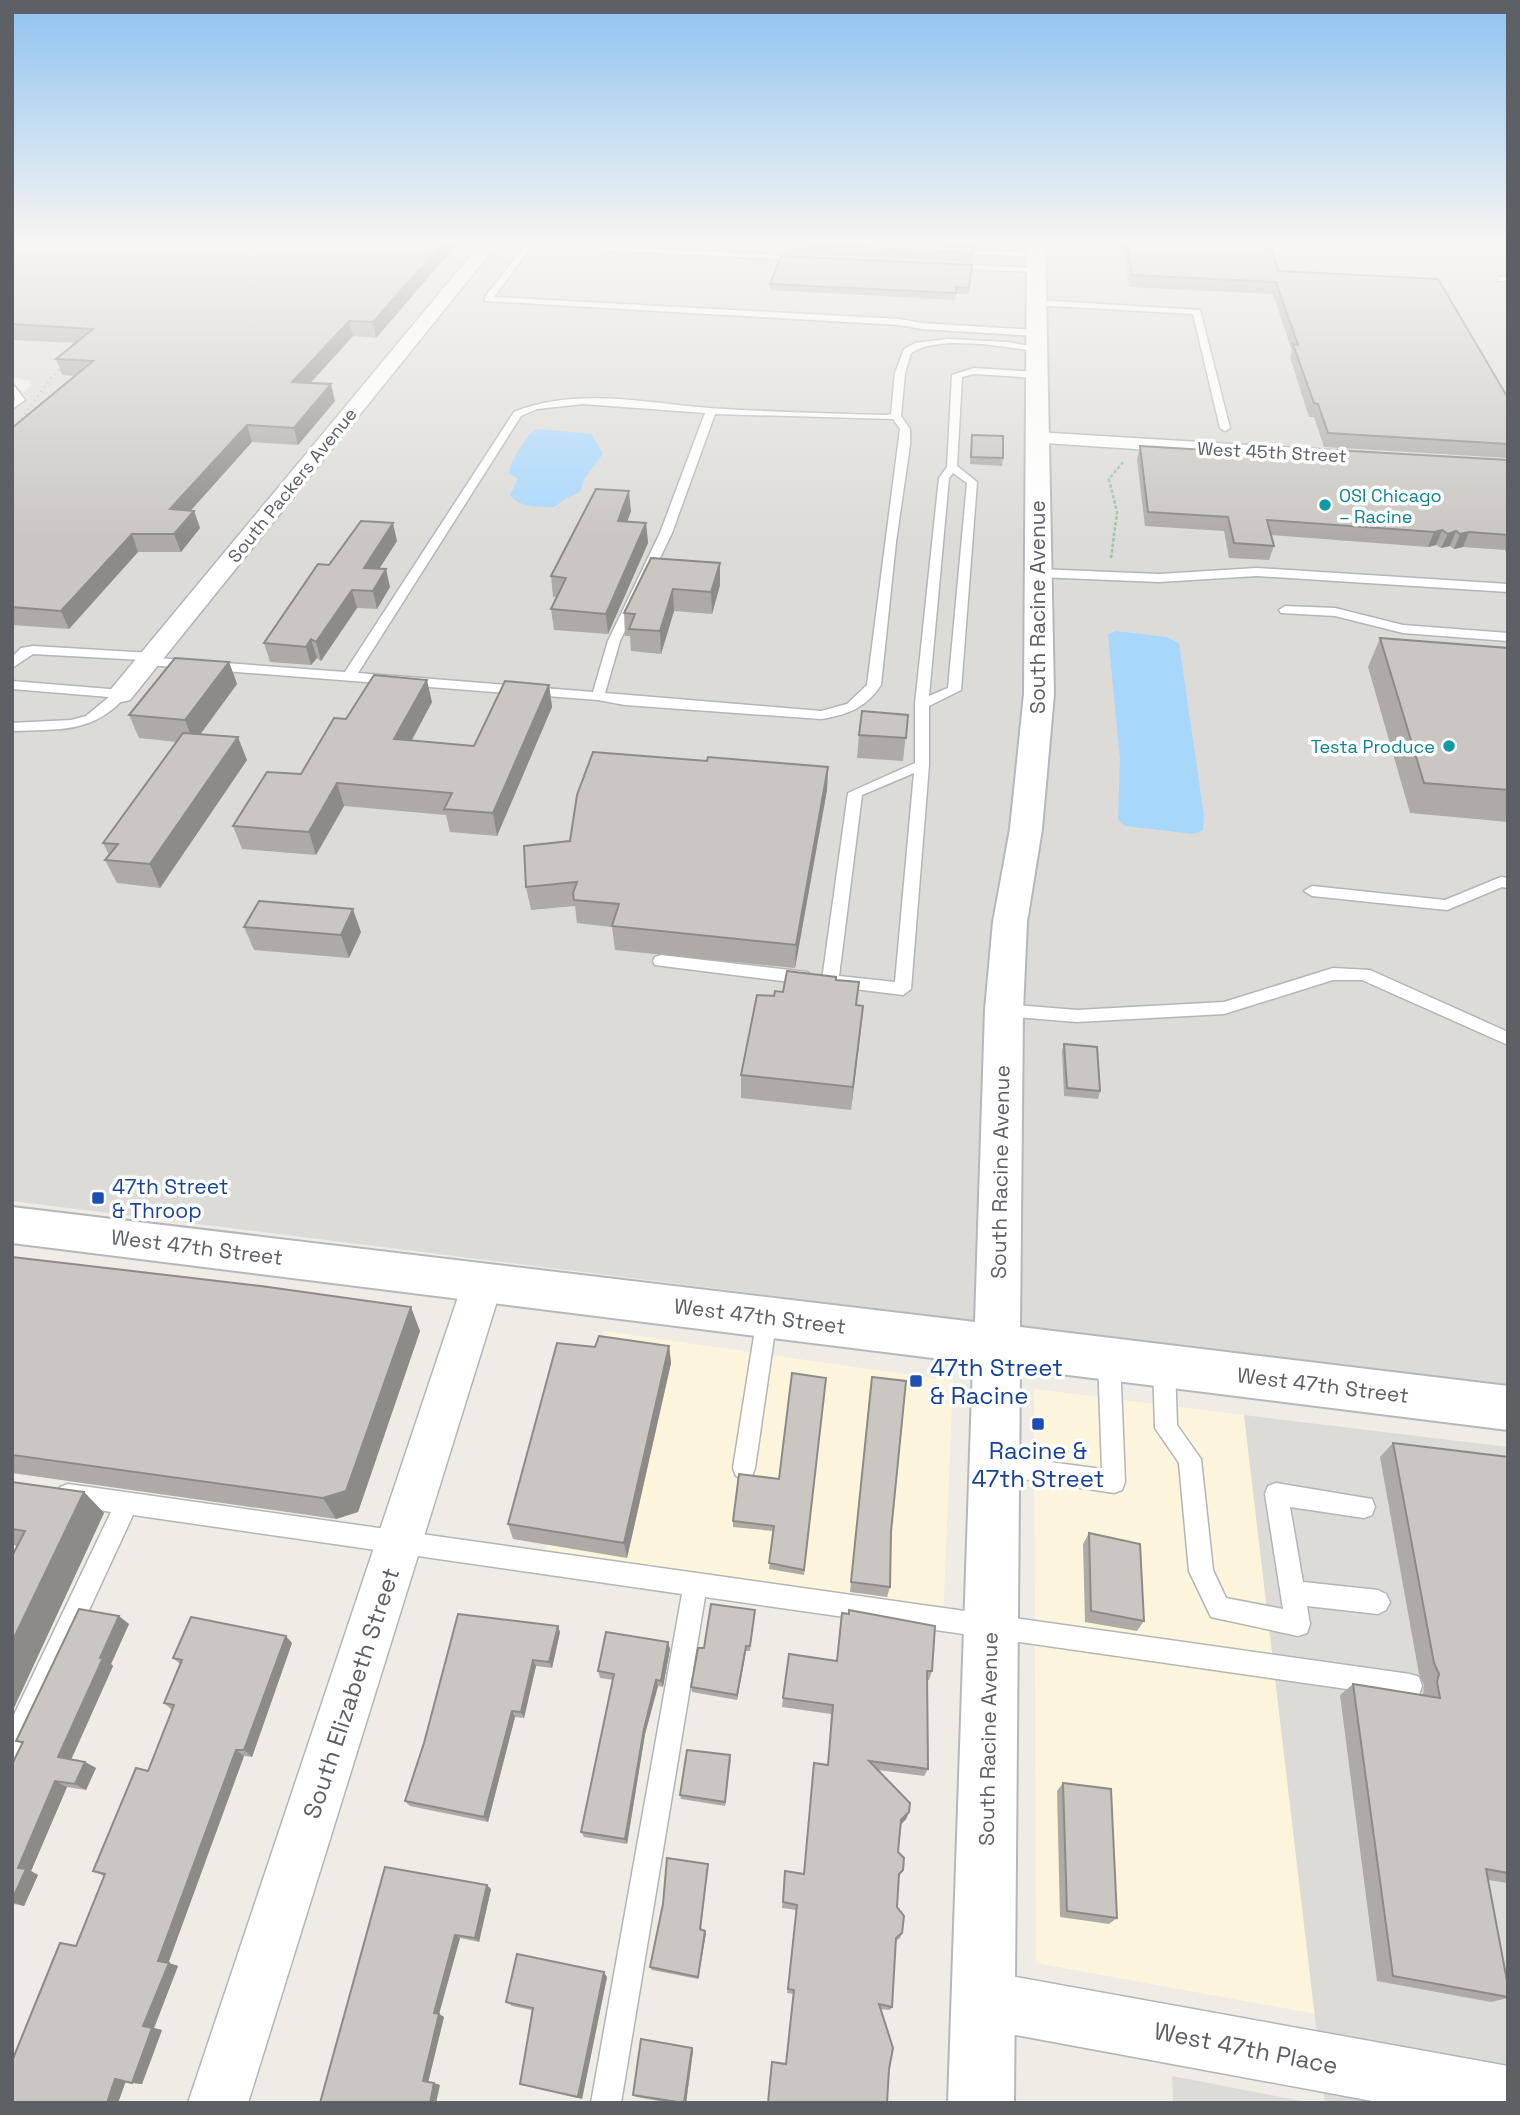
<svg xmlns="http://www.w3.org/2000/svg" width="1520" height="2115" font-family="'Space Grotesk',sans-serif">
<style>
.commercial{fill:#fcf5dc}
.industrial{fill:#dddbd7}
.water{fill:#a8d7fc}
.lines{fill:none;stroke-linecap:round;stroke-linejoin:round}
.lane-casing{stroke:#b2b5b9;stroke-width:3}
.street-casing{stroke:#b2b5b9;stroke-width:3}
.secondary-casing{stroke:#b4b7bc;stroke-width:4}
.path{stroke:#9cc5a7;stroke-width:2.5;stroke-dasharray:3.5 2;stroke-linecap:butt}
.lane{fill:#fff;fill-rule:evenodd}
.street{fill:#fff;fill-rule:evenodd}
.secondary{fill:#fff;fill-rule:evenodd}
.rail{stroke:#b3b4b5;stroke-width:2.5;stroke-dasharray:1 4.5;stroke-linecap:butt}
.wall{fill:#aeaba7}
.shaded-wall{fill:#8d8b88}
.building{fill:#cac7c2;stroke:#8d8b88;stroke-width:2}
.culture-dot{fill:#0f9aa8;stroke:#fff;stroke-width:2.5}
.transit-dot{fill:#1a4fb4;stroke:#fff;stroke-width:2.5}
.labels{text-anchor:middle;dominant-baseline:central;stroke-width:7;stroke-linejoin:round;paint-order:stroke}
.far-street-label{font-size:18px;fill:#5d6065;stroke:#fff}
.far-culture-label{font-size:18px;fill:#0d838f;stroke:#fff;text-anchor:start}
.street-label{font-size:21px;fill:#5d6065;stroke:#fff}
.transit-label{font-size:21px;fill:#164399;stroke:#fff;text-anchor:start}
.near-transit-label{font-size:24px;fill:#164399;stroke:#fff;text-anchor:start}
.near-street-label{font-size:24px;fill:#5d6065;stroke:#fff}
</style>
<rect width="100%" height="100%" fill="#eeece5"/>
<g class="commercial">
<path d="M603 1331 953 1381 943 1621 542 1564Z"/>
<path d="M1034 1389 1244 1415 1316 2014 1036 1963Z"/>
</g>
<g class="industrial">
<path d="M12 243H1508V1387L12 1201V394L26 391 30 385 29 381 12 377Z"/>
<path d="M1244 1415 1508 1447V2103H1325Z"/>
<path d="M1172 2076 1312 2103H1173Z"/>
</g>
<g class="water">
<path d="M537 429 592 434 603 454 584 479 580 492 565 499 554 507C538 507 520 508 510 495L518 479 509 474C509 464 527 433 537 429Z"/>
<path d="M1116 631 1167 637 1179 643 1204 816 1203 830 1194 834 1125 826 1118 819 1120 759 1108 635Z"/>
</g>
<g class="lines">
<defs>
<g id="lane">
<path d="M527 243 801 256 805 258 801 260 531 247 494 297 899 319 922 323 1036 330 1040 333 1036 336 922 329 899 325 485 301V297Z"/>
<path d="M952 249 1036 253 1040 255 1036 257 949 253Z"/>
<path d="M948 264 1036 268 1040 270 1036 272 945 268Z"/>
<path d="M1500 277H1508V281H1497Z"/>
<path d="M1036 300 1200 310 1230 428 1225 431 1220 428 1193 314 1033 305Z"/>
<path d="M947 339 1008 342 1041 348 1036 351C1003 347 939 334 911 353L905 373 901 416 910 429V445L896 542 881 685C866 708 847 715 821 719L625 705 598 700 148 665 142 660 33 654 12 668V657L21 648 33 646 151 653 157 658 345 672 514 412C576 387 645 403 709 408 768 412 827 413 886 415L891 414 895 373 904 349 915 343ZM583 404 705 413 660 533 608 641 593 692 358 673 521 416 537 409ZM715 414 893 419 900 429 867 685 847 704 821 711 605 693 620 641 672 533Z"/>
<path d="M974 368 1036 372 1041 375 1036 378 974 374 962 377 957 466 977 482 961 690 929 706V765L911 989 903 995 830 986 822 980 848 793 915 763V704L939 478 947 467 952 375ZM953 473 967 483 948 688 929 696 949 478ZM914 773 895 982 839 976 862 795Z"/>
<path d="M12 383 25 400 12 409 15 399Z"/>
<path d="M1257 568 1508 584V592L1257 576 1159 582 1038 577 1032 573 1038 569 1159 574Z"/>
<path d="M1285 606 1335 608 1403 625 1508 633V641L1403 633 1335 616 1281 613 1279 610Z"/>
<path d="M12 681 121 690 128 694C94 734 60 729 12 731V723L71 720 86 716 109 697 12 689Z"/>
<path d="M1501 877 1508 878V888L1502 887 1447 910 1312 896 1304 891 1312 886 1445 900Z"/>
<path d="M661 955 807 972 815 978 807 984 655 965 653 961 655 957Z"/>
<path d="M1333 968 1370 970 1508 1032V1045L1362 980H1333L1224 1014 1077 1022 1004 1016 996 1010 1004 1004 1077 1010 1224 1002Z"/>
<path d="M767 1308 774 1311 777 1317 755 1468 752 1476 744 1479 736 1476 733 1468 757 1317 760 1311Z"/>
<path d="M1109 1349 1116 1352 1120 1359 1125 1482 1122 1490 1114 1493 989 1474 986 1466 989 1458 997 1455 1102 1469 1098 1359 1102 1352Z"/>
<path d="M1164 1356 1171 1359 1175 1366 1177 1425 1201 1459 1213 1570 1226 1598 1283 1609 1265 1494 1268 1486 1276 1483 1372 1499 1375 1507 1372 1515 1364 1518 1290 1507 1303 1582 1378 1590 1386 1594 1390 1602 1386 1610 1378 1614 1307 1606 1310 1624 1307 1633 1298 1636 1211 1617 1189 1571 1179 1463 1155 1428 1153 1366 1157 1359Z"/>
<path d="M68 1484 1410 1674 1419 1677 1422 1686 1419 1695 1410 1698 705 1597 621 2103H591L682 1594 133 1515 21 1757 12 1761V1719L111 1512 60 1503 57 1495 60 1487Z"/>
</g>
<g id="street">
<path d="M481 243H498L130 700 121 702 112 700 108 694 112 688Z"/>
<path d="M1036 432 1378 453 1385 455 1388 459 1385 463 1378 465 1029 442 1026 438 1029 434Z"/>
<path d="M483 1264 497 1270 503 1282 248 2103H188L463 1282 469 1270Z"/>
<path d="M983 1971 1508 2066V2103H1383L983 2029 963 2020 954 2000 963 1980Z"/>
</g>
<path id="secondary" d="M1027 243H1045L1054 694 1042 829 1027 922 1023 1010 1020 1327 1508 1386V1430L1020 1369 1014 2103H948L973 1363 12 1243V1207L975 1322 985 1010 993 922 1010 829 1024 694Z"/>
</defs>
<use href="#lane" class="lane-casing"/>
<use href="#street" class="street-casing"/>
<use href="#secondary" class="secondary-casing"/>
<path class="path" d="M1111 558 1117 512 1109 479 1124 461"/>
<use href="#lane" class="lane"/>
<use href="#street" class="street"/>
<use href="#secondary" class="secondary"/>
<path class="rail" d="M12 432 51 378 73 356"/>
</g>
<g class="wall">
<path d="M12 243H458L376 338 353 336 310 383 335 401 298 445 252 442 191 510 194 511 200 528 181 552H138L69 629 12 625V428L75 376 62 375 56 359 75 343 12 340Z"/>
<path d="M784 243 974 247 972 262 784 253Z"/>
<path d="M910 243H999V247Z"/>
<path d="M1112 243H1270L1278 271 1508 398V458L1324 447 1314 417H1309L1290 357 1292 351 1273 294 1129 287 1124 251 1114 248Z"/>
<path d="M972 265 969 294H956L955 300 770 290V284Z"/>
<path d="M972 435 1003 458 1002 466 970 464Z"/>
<path d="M1140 446 1332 458 1334 450 1508 460V556L1505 550 1463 547 1454 549 1450 546 1441 548 1436 545 1428 547 1271 535 1274 546 1269 560 1229 558 1224 531 1145 526 1137 460Z"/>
<path d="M631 511 627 522 646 523 648 543 608 634 554 630 551 609 557 597H553L551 576Z"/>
<path d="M397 541 379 569 390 587 377 609 357 608 321 661 317 658 311 665 270 662 264 643 329 565Z"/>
<path d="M651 558 720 585 712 614 674 611 661 654 631 651 630 636H625L624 613Z"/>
<path d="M1380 638 1508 648V822L1410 813 1368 667Z"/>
<path d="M229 662 237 684 200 734 247 760 160 888 117 883 105 860 109 855 103 843 177 742 139 738 129 715Z"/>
<path d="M549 685 552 707 497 836 450 832 446 815 344 806 316 855 242 849 233 826 301 774 346 719 432 702 412 740 474 746Z"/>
<path d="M908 715 903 761 857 758 859 735Z"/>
<path d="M707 761 828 767 827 790 795 968 615 950 612 927 577 923 575 906 531 910 526 887 570 841Z"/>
<path d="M244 927 361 932 349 958 254 950Z"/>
<path d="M836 980 857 1005 863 1006 851 1110 741 1098V1075L774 996 783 992Z"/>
<path d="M1064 1044 1100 1091 1098 1099 1064 1096 1062 1051Z"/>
<path d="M12 1257 420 1331 358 1512 336 1519 12 1473Z"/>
<path d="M669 1346 671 1363 627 1558 513 1539 508 1524 595 1347Z"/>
<path d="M826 1378 804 1575 769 1569 773 1531 733 1527V1521L779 1479Z"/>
<path d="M870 1389 891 1532 890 1587 887 1597 850 1592Z"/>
<path d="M1393 1443 1508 1457V1883L1488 1880 1508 1986V1998L1491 2002 1377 1981 1340 1695 1353 1684 1423 1695 1424 1685 1419 1674 1380 1457Z"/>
<path d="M12 1482 84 1492 104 1513 12 1712V1556L18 1546 12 1545Z"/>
<path d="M1089 1533 1144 1621 1137 1631 1085 1622 1083 1544Z"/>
<path d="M755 1610 750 1651H746L737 1700 692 1692 691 1687Z"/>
<path d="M129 1624 111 1664 113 1666 71 1760 85 1762 96 1768 86 1790 67 1787 31 1871 38 1875 24 1906 14 1904 12 1908V1764L22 1744 16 1741Z"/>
<path d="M560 1632 552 1668 536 1666 524 1718 515 1717 488 1822 410 1806 405 1801 424 1743Z"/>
<path d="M668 1642 670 1649 663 1687 658 1686 645 1734 627 1844 584 1837 581 1832 613 1680 600 1678 598 1671Z"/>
<path d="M292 1643 252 1757 244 1756 168 1963 178 1966 154 2028 162 2030 142 2084 125 2081 118 2103 76 1946 104 1876 93 1871 148 1771 172 1710 164 1703 180 1664 173 1658Z"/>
<path d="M837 1661 932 1671 929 1680H927L928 1769 924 1776 878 1770 909 1812 906 1819 901 1824 898 1852 903 1870 899 1877 897 1907 902 1933 900 1938 896 1941 892 2007 890 2010 880 2009 786 2064 794 1994 787 1993 796 1910 782 1908 785 1871 804 1874 828 1765 831 1714 782 1707 783 1698Z"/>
<path d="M731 1759 725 1806 681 1799 680 1795Z"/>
<path d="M1063 1783 1117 1918 1109 1924 1060 1917 1057 1791Z"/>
<path d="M708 1864V1867L701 1930 706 1933 698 1979 652 1970 650 1967Z"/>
<path d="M491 1889 479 1942 460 1938 439 2014 444 2017 428 2082 440 2085 320 2103Z"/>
<path d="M607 1977 582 2099 520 2084 532 2010 512 2006 506 2002Z"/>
<path d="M692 2048 693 2051 686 2103H670L636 2097 633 2095Z"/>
</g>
<g class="shaded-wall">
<path d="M443 243H458L376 338 373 322Z"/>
<path d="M349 321 353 336 296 399 292 382Z"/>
<path d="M331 384 335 401 298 445 294 428Z"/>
<path d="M247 425 252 442 176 527 170 509Z"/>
<path d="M629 491 631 511 620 541 618 521Z"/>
<path d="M194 511 200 528 181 552 174 534Z"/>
<path d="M393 523 397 541 368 586 364 568Z"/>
<path d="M646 523 648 543 608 634 606 614Z"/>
<path d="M1442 530 1436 545 1428 547 1434 532Z"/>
<path d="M1456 531 1450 546 1441 548 1448 534Z"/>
<path d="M1469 532 1463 547 1454 549 1460 534Z"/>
<path d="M132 534 138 552 69 629 61 611Z"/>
<path d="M720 563V585L712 614 711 592Z"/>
<path d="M386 569 390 587 377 609 373 591Z"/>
<path d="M673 589 674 611 661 654 660 631Z"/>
<path d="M352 590 357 608 321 661 316 642Z"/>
<path d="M311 639 317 658 311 665 306 647Z"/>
<path d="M229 662 237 684 194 743 185 720Z"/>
<path d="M427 680 432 702 400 762 394 739Z"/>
<path d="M549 685 552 707 497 836 493 813Z"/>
<path d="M238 737 247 760 160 888 150 864Z"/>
<path d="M828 767 827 790 795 968 796 945Z"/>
<path d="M337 783 344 806 316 855 309 832Z"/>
<path d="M353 909 361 932 349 958 341 935Z"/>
<path d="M863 1006 861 1029 851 1110 853 1087Z"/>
<path d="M411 1307 420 1331 358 1512 336 1519 323 1498Z"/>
<path d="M669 1346 671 1363 627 1558 624 1543Z"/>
<path d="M84 1492 104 1513 12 1712V1642Z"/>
<path d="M119 1616 129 1624 111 1664 113 1666 69 1764 58 1757Z"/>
<path d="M558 1626 560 1632 552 1668 549 1662Z"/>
<path d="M286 1636 292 1643 252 1757 244 1750Z"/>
<path d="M668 1642 670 1649 663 1687 661 1681Z"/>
<path d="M746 1646V1651L737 1700V1695Z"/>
<path d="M533 1660 536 1666 524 1718 521 1712Z"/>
<path d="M656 1680 658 1686 645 1734 627 1844 625 1839 644 1729Z"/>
<path d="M512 1711 515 1717 488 1822 484 1817Z"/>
<path d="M236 1750 244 1756 168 1964 158 1961Z"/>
<path d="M85 1762 96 1768 86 1790 75 1784Z"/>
<path d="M55 1781 67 1787 31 1871 38 1875 24 1906 12 1902 18 1868Z"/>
<path d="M909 1812 906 1819 899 1827 901 1820Z"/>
<path d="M487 1885 491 1889 479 1942 475 1938Z"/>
<path d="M705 1931 706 1933 698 1979V1977Z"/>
<path d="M455 1935 460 1938 439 2014 444 2017 428 2083 423 2081 434 2013Z"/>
<path d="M169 1963 178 1966 154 2028 162 2030 142 2084 132 2083 143 2026Z"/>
<path d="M604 1972 607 1977 582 2099 578 2097Z"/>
<path d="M692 2048 693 2051 686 2103H684Z"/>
<path d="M115 2079 126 2081 118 2103H107Z"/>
<path d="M434 2083 440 2085 436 2103H430Z"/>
</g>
<g class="building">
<path d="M12 243H443L373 322 349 321 292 382 331 384 294 428 247 425 170 509 194 511 174 534H132L61 611 12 607V428L93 361 56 359 93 329 12 324Z"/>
<path d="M784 243H903L974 247 973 253 784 244Z"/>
<path d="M1127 243H1270L1278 271 1438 279 1508 398V444L1328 433 1318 404 1314 403 1293 344 1298 345 1276 282 1132 275Z"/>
<path d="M781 256 972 265 969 288 956 287V293L770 284Z"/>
<path d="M972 435 1003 436V458L971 457Z"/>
<path d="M1140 446 1337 458 1334 450 1508 460V535L1469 532 1460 534 1456 531 1448 534 1442 530 1434 532 1267 520 1274 546 1234 543 1228 517 1148 512Z"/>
<path d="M596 489 629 491 618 521 646 523 606 614 551 609 566 578 551 576Z"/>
<path d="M361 521 393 523 364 568 386 569 373 591 352 590 316 642 311 639 306 647 264 643 318 564 329 565Z"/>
<path d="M651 558 720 563 711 592 673 589 660 631 629 629 635 614 624 613Z"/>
<path d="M1380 638 1508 648V790L1424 783Z"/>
<path d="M175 658 229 662 185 720 129 715Z"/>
<path d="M374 675 427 680 394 739 474 746 505 681 549 685 493 813 444 809 452 793 337 783 309 832 233 826 267 772 301 774 334 718 346 719Z"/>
<path d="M862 711 908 715 906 738 859 735Z"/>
<path d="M183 733 238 737 150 864 105 860 118 844 103 843Z"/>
<path d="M593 752 707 761 708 757 828 767 796 945 612 926 619 904 574 900 573 893 577 882 526 887 524 846 570 841 577 795Z"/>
<path d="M259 901 353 909 341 935 244 927Z"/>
<path d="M787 971 836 977V980L859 982 856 1005 863 1006 853 1087 741 1075 757 995 774 996 775 991 783 992Z"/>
<path d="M1064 1044 1097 1047 1100 1091 1067 1088Z"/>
<path d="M12 1257 261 1286 411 1307 346 1491 323 1498 12 1455Z"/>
<path d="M599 1336 669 1346 624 1543 508 1524 557 1343 595 1347Z"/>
<path d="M792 1373 826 1378 804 1570 769 1563 774 1526 733 1521 739 1474 779 1479Z"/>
<path d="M872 1377 906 1381 891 1532 890 1587 851 1582Z"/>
<path d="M1393 1443 1508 1457V1873L1486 1869 1508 1986V1997L1393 1976 1353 1684 1440 1698 1437 1682 1439 1674 1434 1663Z"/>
<path d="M12 1482 84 1492 12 1642V1556L25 1531 12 1529Z"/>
<path d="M1089 1533 1140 1544 1144 1621 1091 1611Z"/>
<path d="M711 1604 755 1610 750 1646H746L737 1695 691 1687 698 1648H704Z"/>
<path d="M79 1609 119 1616 100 1658H103L58 1757 85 1762 75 1784 55 1781 18 1868 26 1869 12 1900V1764L23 1742 16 1741Z"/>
<path d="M849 1610 935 1626 932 1671H927L928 1769 869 1761 910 1803 909 1812 901 1820 898 1852 904 1858 903 1870 899 1874 897 1907 904 1916 902 1933 896 1938 892 2007 879 2004 893 2048 889 2069 887 2103H768L772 2062 786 2064 794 1990 788 1989 797 1905 783 1902 785 1871 804 1874 814 1763 828 1765 833 1705 783 1698 789 1654 837 1661 842 1613 849 1614Z"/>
<path d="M458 1614 558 1626 549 1662 533 1660 521 1712 512 1711 484 1817 405 1801 424 1743Z"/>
<path d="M191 1617 286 1636 244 1750H236L158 1961 169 1963 143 2026 152 2028 132 2083 115 2079 107 2103H12V2061L60 1943 76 1946 105 1874 93 1871 136 1768 148 1771 174 1705 164 1703 182 1660 173 1658Z"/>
<path d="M606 1632 668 1642 661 1681 656 1680 644 1729 625 1839 581 1832 614 1674 598 1671Z"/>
<path d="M687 1750 730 1755 725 1802 680 1795Z"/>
<path d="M1063 1783 1111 1789 1117 1918 1067 1911Z"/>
<path d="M667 1858 708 1864 700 1929 705 1931 698 1977 650 1967 663 1904Z"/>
<path d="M385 1867 487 1885 475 1938 455 1935 434 2013 439 2014 423 2081 434 2083 430 2103H320Z"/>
<path d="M517 1954 604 1972 578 2097 520 2084 533 2008 506 2002Z"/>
<path d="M641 2039 692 2048 684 2103 633 2095Z"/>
</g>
<linearGradient id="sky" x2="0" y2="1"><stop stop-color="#8ec2f0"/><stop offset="0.45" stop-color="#f7f6f3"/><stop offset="1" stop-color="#f7f6f3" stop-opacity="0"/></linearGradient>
<rect width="1520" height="539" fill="url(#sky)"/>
<g class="culture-dot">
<circle cx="1325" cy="505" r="7"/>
<circle cx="1449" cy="746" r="7"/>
</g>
<g class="transit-dot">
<rect x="91" y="1191" width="14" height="14" rx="3.5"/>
<rect x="909" y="1374" width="14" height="14" rx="3.5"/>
<rect x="1031" y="1417" width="14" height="14" rx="3.5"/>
</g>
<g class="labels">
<g class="far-street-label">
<text transform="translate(1272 452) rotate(3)">West 45th Street</text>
<text transform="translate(292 485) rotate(-51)">South Packers Avenue</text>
</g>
<g class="far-culture-label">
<text x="1339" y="495">OSI Chicago<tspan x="1339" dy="21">– Racine</tspan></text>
<text x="1435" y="746" text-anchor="end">Testa Produce</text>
</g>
<g class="street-label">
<text transform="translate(1037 607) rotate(-90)">South Racine Avenue</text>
<text transform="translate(1000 1172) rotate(-89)">South Racine Avenue</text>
<text transform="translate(197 1247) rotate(7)">West 47th Street</text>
<text transform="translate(760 1316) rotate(7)">West 47th Street</text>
<text transform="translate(1323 1385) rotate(7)">West 47th Street</text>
<text transform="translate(988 1739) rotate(-89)">South Racine Avenue</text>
</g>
<g class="transit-label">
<text x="112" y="1186">47th Street<tspan x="112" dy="24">&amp; Throop</tspan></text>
</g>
<g class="near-transit-label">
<text x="930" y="1367">47th Street<tspan x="930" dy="28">&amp; Racine</tspan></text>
<text x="1038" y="1450" text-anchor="middle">Racine &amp;<tspan x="1038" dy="28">47th Street</tspan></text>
</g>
<g class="near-street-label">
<text transform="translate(351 1693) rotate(-72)">South Elizabeth Street</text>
<text transform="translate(1246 2048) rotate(11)">West 47th Place</text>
</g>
</g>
<rect width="1520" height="2115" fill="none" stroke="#5d6065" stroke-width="28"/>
</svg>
